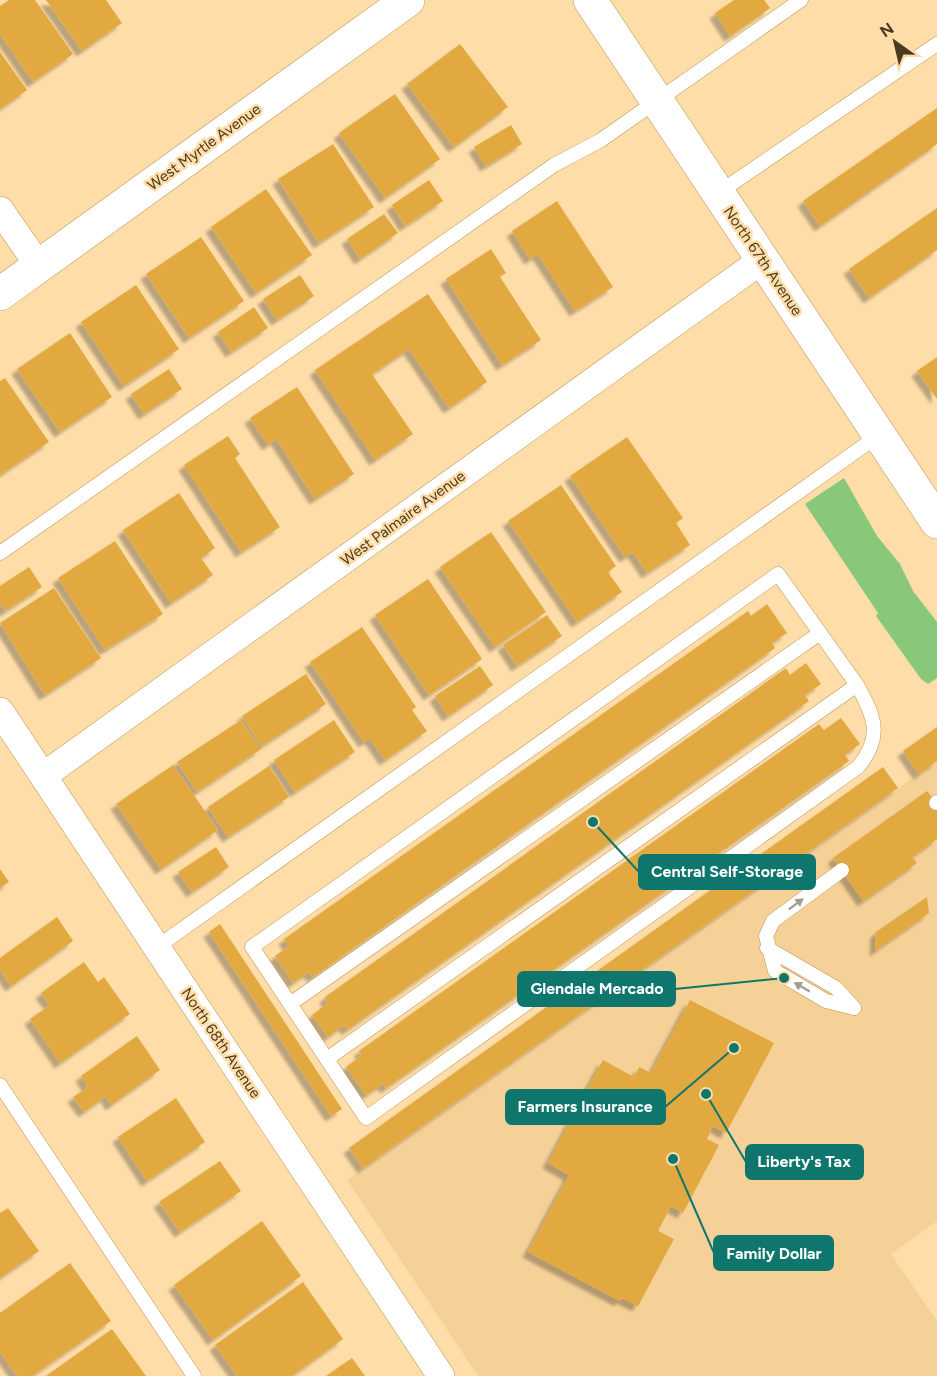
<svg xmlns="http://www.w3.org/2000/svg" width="937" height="1376" font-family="Figtree,sans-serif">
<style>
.built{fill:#f6d197}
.green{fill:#89c77a}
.building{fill:#e1a940;filter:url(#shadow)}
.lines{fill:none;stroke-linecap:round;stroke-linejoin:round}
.service-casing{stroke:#be9653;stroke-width:15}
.minor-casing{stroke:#be9653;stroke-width:28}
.tertiary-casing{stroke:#be9653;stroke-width:34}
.secondary-casing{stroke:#be9653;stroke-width:34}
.service{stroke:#fff;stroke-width:14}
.minor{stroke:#fff;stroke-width:27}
.tertiary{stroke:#fff;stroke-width:33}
.secondary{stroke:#fff;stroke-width:33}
.oneway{fill:#a59c8e}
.labels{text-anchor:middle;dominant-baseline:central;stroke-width:5;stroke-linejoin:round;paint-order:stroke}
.street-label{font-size:15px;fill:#4b3a1e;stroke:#fedda8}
.leader{fill:none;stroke:#0f766e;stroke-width:2}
.callout-dot{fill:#0f766e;stroke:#fedda8;stroke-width:2}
.callout{fill:#0f766e;stroke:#0f766e;stroke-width:2}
.callout-label{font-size:16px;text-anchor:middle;font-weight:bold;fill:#fff}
</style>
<defs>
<filter id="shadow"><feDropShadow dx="-5.5" dy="5.5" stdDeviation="1.5" flood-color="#0004"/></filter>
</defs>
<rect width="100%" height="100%" fill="#fedda8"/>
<path class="built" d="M937 761V1221L891 1254 937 1321V1376H478L347 1180Z"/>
<path class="green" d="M844 478 877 536 900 564 913 591 937 622V678L928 684 921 679 876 616 878 613 805 504Z"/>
<g class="building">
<path d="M9 0H35L73 54 33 82 0 34V6Z"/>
<path d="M46 0H106L122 23 82 51Z"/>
<path d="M734 0H764L770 8 730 36 715 13Z"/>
<path d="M460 44 508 107 454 147 407 84Z"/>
<path d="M0 52 27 90 0 109Z"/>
<path d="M395 94 440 159 385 198 339 133Z"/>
<path d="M937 108V144L820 226 803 201Z"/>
<path d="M511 125 522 144 486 166 474 147Z"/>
<path d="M333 144 374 207 319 243 278 179Z"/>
<path d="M429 180 443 201 405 226 392 205Z"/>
<path d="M266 189 312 255 256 293 211 227Z"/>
<path d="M557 201 613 287 575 311 538 254 530 259 512 231Z"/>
<path d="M937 208V250L869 298 849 269Z"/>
<path d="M384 214 398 233 360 259 347 239Z"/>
<path d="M201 237 244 301 189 338 146 274Z"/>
<path d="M491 249 506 273 500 277 541 340 502 365 446 279Z"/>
<path d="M300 275 314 296 277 320 263 299Z"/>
<path d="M136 285 179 349 124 386 81 322Z"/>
<path d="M428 294 487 382 449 408 409 349 372 374 413 434 375 460 315 370Z"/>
<path d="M254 307 268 328 231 352 218 332Z"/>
<path d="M70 333 112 397 60 432 17 369Z"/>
<path d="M937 357V399L917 371Z"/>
<path d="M169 369 182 389 144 414 131 394Z"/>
<path d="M5 378 49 442 0 475V381Z"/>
<path d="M297 387 354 474 315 499 276 439 268 445 250 418Z"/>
<path d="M228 436 240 454 235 458 280 527 241 552 184 465Z"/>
<path d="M627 437 683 518 676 523 690 545 647 573 633 552 625 557 570 476Z"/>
<path d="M561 485 616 566 608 572 622 592 577 622 508 521Z"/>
<path d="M179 493 215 548 201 558 213 575 171 603 123 530Z"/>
<path d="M491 532 546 612 495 647 440 567Z"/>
<path d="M115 541 163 614 105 650 58 578Z"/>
<path d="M29 567 42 587 5 611 0 603V586Z"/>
<path d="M428 579 482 659 429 695 375 615Z"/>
<path d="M54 588 101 658 45 695 0 623Z"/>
<path d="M767 604 787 633 772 643 775 648 313 977 309 972 293 983 275 956 289 946 284 939 748 611 751 616Z"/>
<path d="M547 615 562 636 517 666 503 645Z"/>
<path d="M362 627 416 707 412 710 427 731 385 760 370 738 364 742 310 662Z"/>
<path d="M806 663 821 684 805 695 809 701 347 1030 344 1025 328 1037 312 1015 328 1003 325 997 786 668 790 675Z"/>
<path d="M480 666 493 685 448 716 435 696Z"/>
<path d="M306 674 326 704 262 746 242 716Z"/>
<path d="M841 718 860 744 845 755 849 761 386 1088 383 1084 366 1095 346 1067 362 1055 359 1051 819 724 824 730Z"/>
<path d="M241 720 261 749 197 792 177 762Z"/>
<path d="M334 720 355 752 295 792 274 760Z"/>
<path d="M937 727V761L919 774 903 751Z"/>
<path d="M173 765 218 830 161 869 116 804Z"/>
<path d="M269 766 289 797 228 837 208 807Z"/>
<path d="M883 767 898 788 363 1168 349 1148Z"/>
<path d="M927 791 937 804V839L912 857 917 863 863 901 833 858Z"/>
<path d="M216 847 229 867 192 892 178 872Z"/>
<path d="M0 869 9 882 0 888Z"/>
<path d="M927 897 929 913 875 951 876 932Z"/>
<path d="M57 917 73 941 11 986 0 970V958Z"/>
<path d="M220 924 342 1109 331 1116 209 932Z"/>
<path d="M84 962 98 982 104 977 130 1014 60 1063 30 1019 50 1005 41 993Z"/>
<path d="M690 1000 774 1043 726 1133 713 1126 707 1139 719 1145 683 1213 671 1206 658 1231 674 1239 638 1306 622 1298 620 1301 528 1252 569 1175 548 1163 603 1060 634 1077 639 1067 651 1073Z"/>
<path d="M137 1036 160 1070 111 1105 106 1096 84 1112 73 1097 88 1087 81 1076Z"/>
<path d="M176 1098 205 1142 147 1181 118 1137Z"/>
<path d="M220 1161 241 1191 180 1232 159 1202Z"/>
<path d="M8 1208 39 1251 0 1278V1213Z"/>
<path d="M262 1221 301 1276 213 1340 174 1285Z"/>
<path d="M70 1263 111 1321 32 1376H17L0 1352V1313Z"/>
<path d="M303 1282 343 1339 292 1376H237L215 1345Z"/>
<path d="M112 1329 146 1376H46Z"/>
<path d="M352 1358 365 1376H326Z"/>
</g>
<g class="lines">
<defs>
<g id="service">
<path d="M718 193 937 44"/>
<path d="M0 553 554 165 601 140 801 0"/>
<path d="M778 574 857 685C875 717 883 737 858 767L366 1118 252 947Z"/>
<path d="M936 803 937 802"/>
<path d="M842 870 773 921 766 936 775 971 826 1001 854 1008"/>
<path d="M157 947 879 435"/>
<path d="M767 948 836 988 854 1008"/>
<path d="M290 1004 820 633"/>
<path d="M327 1059 857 685"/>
<path d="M0 1085 194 1376"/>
</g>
<g id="minor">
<path d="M0 210 39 266"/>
<path d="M0 711 441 1376"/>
<path d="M43 776 762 260"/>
</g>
<path id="tertiary" d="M0 294 408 0"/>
<path id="secondary" d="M590 0 937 522"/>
</defs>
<use href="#service" class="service-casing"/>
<use href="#minor" class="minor-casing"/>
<use href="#tertiary" class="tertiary-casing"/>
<use href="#secondary" class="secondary-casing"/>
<use href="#service" class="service"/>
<use href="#minor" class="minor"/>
<use href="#tertiary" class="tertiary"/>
<use href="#secondary" class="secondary"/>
</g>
<defs><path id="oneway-solid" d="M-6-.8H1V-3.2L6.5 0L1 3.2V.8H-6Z" transform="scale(1.5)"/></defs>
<g class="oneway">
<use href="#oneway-solid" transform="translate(796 904) rotate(-37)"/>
<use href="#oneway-solid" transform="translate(802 987) rotate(-150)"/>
</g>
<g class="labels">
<g class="street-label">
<text transform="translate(204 147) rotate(-36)">West Myrtle Avenue</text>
<text transform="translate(763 261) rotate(56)">North 67th Avenue</text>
<text transform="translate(403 518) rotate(-36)">West Palmaire Avenue</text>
<text transform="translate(221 1043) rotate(56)">North 68th Avenue</text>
</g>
</g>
<path class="leader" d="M593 822L639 872M784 978L675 989M734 1048L665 1107M706 1094L746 1162M673 1159L714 1253"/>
<g class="callout-dot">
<circle cx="593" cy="822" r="6"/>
<circle cx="784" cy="978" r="6"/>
<circle cx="734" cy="1048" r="6"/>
<circle cx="706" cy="1094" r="6"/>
<circle cx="673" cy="1159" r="6"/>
</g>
<g class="callout">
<rect x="639" y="855" width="176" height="34" rx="6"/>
<rect x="518" y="972" width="157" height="34" rx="6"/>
<rect x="506" y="1090" width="159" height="34" rx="6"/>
<rect x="746" y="1145" width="117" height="34" rx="6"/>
<rect x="714" y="1236" width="119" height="34" rx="6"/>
</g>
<g class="callout-label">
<text x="727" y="877">Central Self-Storage</text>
<text x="597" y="994">Glendale Mercado</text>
<text x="585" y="1112">Farmers Insurance</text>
<text x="804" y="1167">Liberty's Tax</text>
<text x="774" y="1259">Family Dollar</text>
</g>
<g transform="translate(895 42) rotate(326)" stroke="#fedda8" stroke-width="4.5" paint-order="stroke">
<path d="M0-4.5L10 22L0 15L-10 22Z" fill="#4b3a1e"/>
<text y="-9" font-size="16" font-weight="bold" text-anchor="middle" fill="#4b3a1e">N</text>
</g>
</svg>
